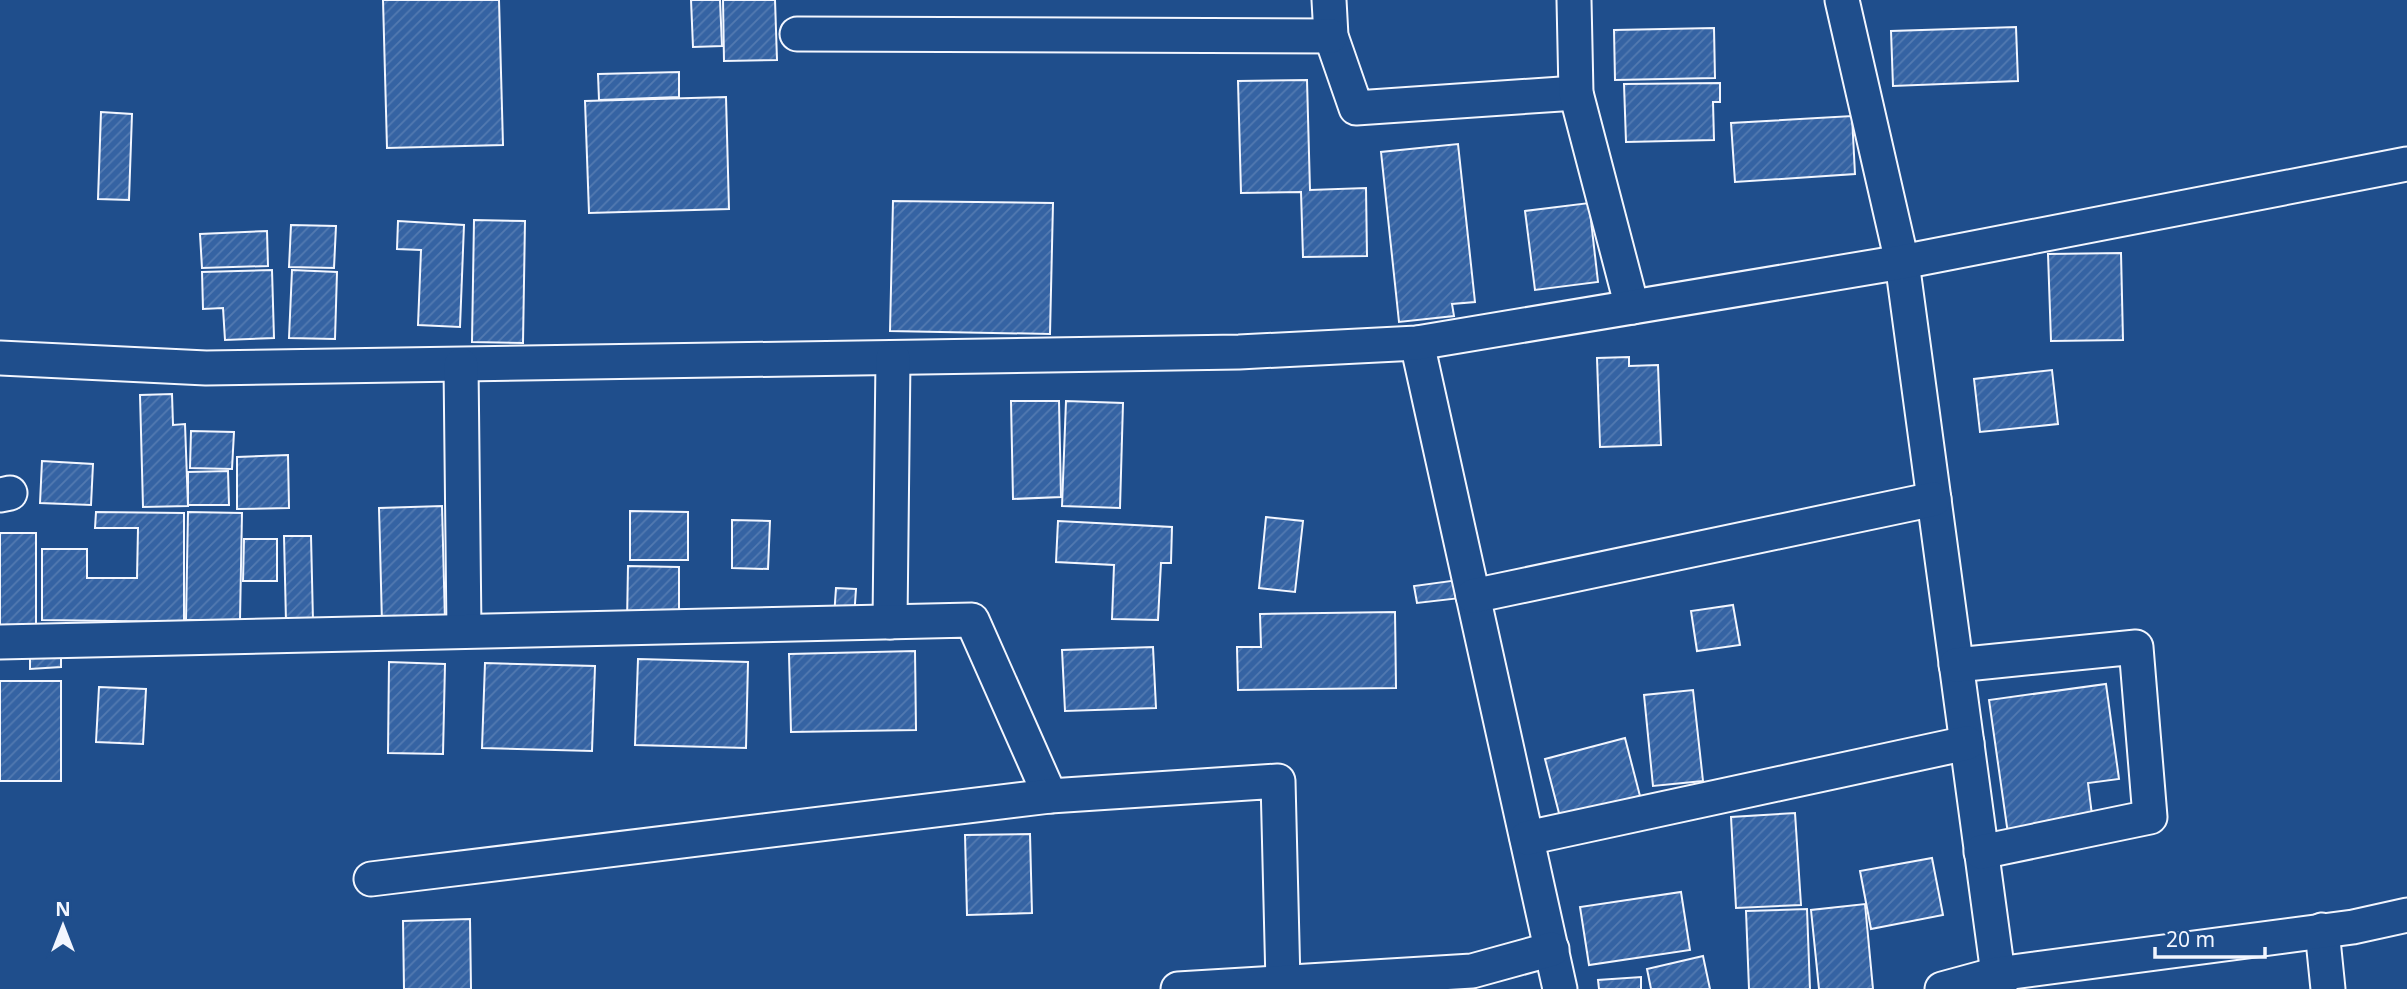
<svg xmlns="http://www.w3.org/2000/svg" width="2407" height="989" font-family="'Noto Sans',sans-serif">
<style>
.building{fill:url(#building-hatch);stroke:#f2f6ff;stroke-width:2}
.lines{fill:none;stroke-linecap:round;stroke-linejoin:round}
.street-casing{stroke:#f2f6ff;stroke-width:37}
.street{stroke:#1f4e8c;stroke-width:33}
</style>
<defs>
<pattern id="building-hatch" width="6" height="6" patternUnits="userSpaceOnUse" patternTransform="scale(1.75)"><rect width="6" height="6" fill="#3563a3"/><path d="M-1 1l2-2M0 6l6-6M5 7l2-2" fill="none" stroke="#537ab1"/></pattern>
</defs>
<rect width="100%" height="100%" fill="#1f4e8c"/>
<g class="building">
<path d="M383 0H499L503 145 387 148Z"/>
<path d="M691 0H720L722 46 693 47Z"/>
<path d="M723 0H775L777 60 724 61Z"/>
<path d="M2016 27 2018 81 1893 86 1891 31Z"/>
<path d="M1714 28 1715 78 1615 80 1614 30Z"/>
<path d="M679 72V97L599 100 598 74Z"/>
<path d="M1307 80 1310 190 1366 188 1367 256 1303 257 1301 192 1241 193 1238 81Z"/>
<path d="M1720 83V102H1713L1714 140 1626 142 1624 84Z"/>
<path d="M726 97 729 209 589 213 585 101Z"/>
<path d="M101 112 132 114 129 200 98 199Z"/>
<path d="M1852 116 1855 174 1735 182 1731 123Z"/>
<path d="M1458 144 1475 302 1452 304 1454 316 1399 322 1381 152Z"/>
<path d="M893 201 1053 203 1050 334 890 331Z"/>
<path d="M1589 203 1598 282 1535 290 1525 211Z"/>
<path d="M474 220 525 221 523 343 472 342Z"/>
<path d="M398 221 464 225 460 327 418 325 421 250 397 249Z"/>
<path d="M291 225 336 226 334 268 289 267Z"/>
<path d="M267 231 268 266 202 268 200 234Z"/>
<path d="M2121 253 2123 340 2051 341 2048 254Z"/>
<path d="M272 270 274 338 225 340 223 308 203 309 202 272Z"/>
<path d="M292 270 337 272 335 339 289 338Z"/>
<path d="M1629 357V366L1658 365 1661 445 1600 447 1597 358Z"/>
<path d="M2052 370 2058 424 1980 432 1974 379Z"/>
<path d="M172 394 173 425 185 424 188 506 143 507 140 395Z"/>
<path d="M1011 401H1059L1061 497 1013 499Z"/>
<path d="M1066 401 1123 403 1120 508 1062 506Z"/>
<path d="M191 431 234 432 232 469 190 468Z"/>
<path d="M288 455 289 508 237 509V457Z"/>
<path d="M42 461 93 464 91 505 40 503Z"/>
<path d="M228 471 229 505H188V472Z"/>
<path d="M442 506 445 621 382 623 379 508Z"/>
<path d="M630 511 688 512V560H630Z"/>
<path d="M96 512 184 513V622L42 620V549H87V578H137L138 528H95Z"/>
<path d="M188 512 242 513 240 620H186Z"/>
<path d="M1266 517 1303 521 1295 592 1259 588Z"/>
<path d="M732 520 770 521 768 569 732 568Z"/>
<path d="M1058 521 1172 527 1171 563H1161L1158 620 1112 619 1114 565 1056 562Z"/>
<rect x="0" y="533" width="36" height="96"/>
<path d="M284 536H311L313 621 286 622Z"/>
<path d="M244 539H277V581H243Z"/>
<path d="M628 566 679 567V624L627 623Z"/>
<path d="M1458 580 1461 598 1417 603 1414 586Z"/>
<path d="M836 588 856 589 854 618 834 617Z"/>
<path d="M1733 605 1740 645 1697 651 1691 611Z"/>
<path d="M1395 612 1396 688 1238 690 1237 647H1261L1260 614Z"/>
<path d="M1153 647 1156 708 1065 711 1062 650Z"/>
<path d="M61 650V667L30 669V651Z"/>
<path d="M915 651 916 730 791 732 789 654Z"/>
<path d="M638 659 748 662 746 748 635 745Z"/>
<path d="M389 662 445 664 443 754 388 753Z"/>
<path d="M485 663 595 666 592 751 482 748Z"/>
<rect x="0" y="681" width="61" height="100"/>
<path d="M2106 684 2119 779 2088 783 2093 823 2008 834 1989 700Z"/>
<path d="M99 687 146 689 143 744 96 742Z"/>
<path d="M1693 690 1703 781 1653 786 1644 695Z"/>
<path d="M1625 738 1640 796 1560 817 1545 759Z"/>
<path d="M1795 813 1801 905 1736 908 1731 817Z"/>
<path d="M1030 834 1032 913 967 915 965 835Z"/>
<path d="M1932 858 1943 915 1871 929 1860 871Z"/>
<path d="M1681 892 1690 950 1589 965 1580 907Z"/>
<path d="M1865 904 1873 989H1819L1811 910Z"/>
<path d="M1807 909 1810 989H1749L1746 911Z"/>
<path d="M470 919 471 989H404L403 921Z"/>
<path d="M1703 956 1710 989H1651L1647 969Z"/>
<path d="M1641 977V989H1599L1598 980Z"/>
</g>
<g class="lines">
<defs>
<g id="street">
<path d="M1329 0 1331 36 1356 108 1576 93"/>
<path d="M1574 0 1576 93 1632 307"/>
<path d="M1842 0 1902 262 2000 989"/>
<path d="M797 34 1331 36"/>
<path d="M1417 343 1560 989"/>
<path d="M0 358 206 368 1239 352 1417 343 1902 262 2407 164"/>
<path d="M461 365 464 631"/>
<path d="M0 495 10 493"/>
<path d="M1473 596 1934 499"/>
<path d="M890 622 893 358"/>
<path d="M0 642 972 620 1050 796"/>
<path d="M1956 665 2136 647 2150 817 1981 852"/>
<path d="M1527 838 1967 743"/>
<path d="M371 879 1050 796 1278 781 1283 983"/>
<path d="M2322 930 2328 989"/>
<path d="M1178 989 1472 971 1552 949"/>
<path d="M1942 989 1997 974 2353 927 2407 915"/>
</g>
</defs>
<use href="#street" class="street-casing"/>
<use href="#street" class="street"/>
</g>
<g transform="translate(63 926)" stroke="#1f4e8c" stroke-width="5" paint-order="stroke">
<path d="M0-5L12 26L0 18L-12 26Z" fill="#f2f6ff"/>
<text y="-10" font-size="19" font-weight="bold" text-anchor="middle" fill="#f2f6ff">N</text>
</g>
<path d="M2155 947v10h110v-10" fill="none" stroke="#f2f6ff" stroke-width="3.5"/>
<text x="2166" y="947" font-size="21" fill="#f2f6ff" stroke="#1f4e8c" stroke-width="5" paint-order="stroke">20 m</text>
</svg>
